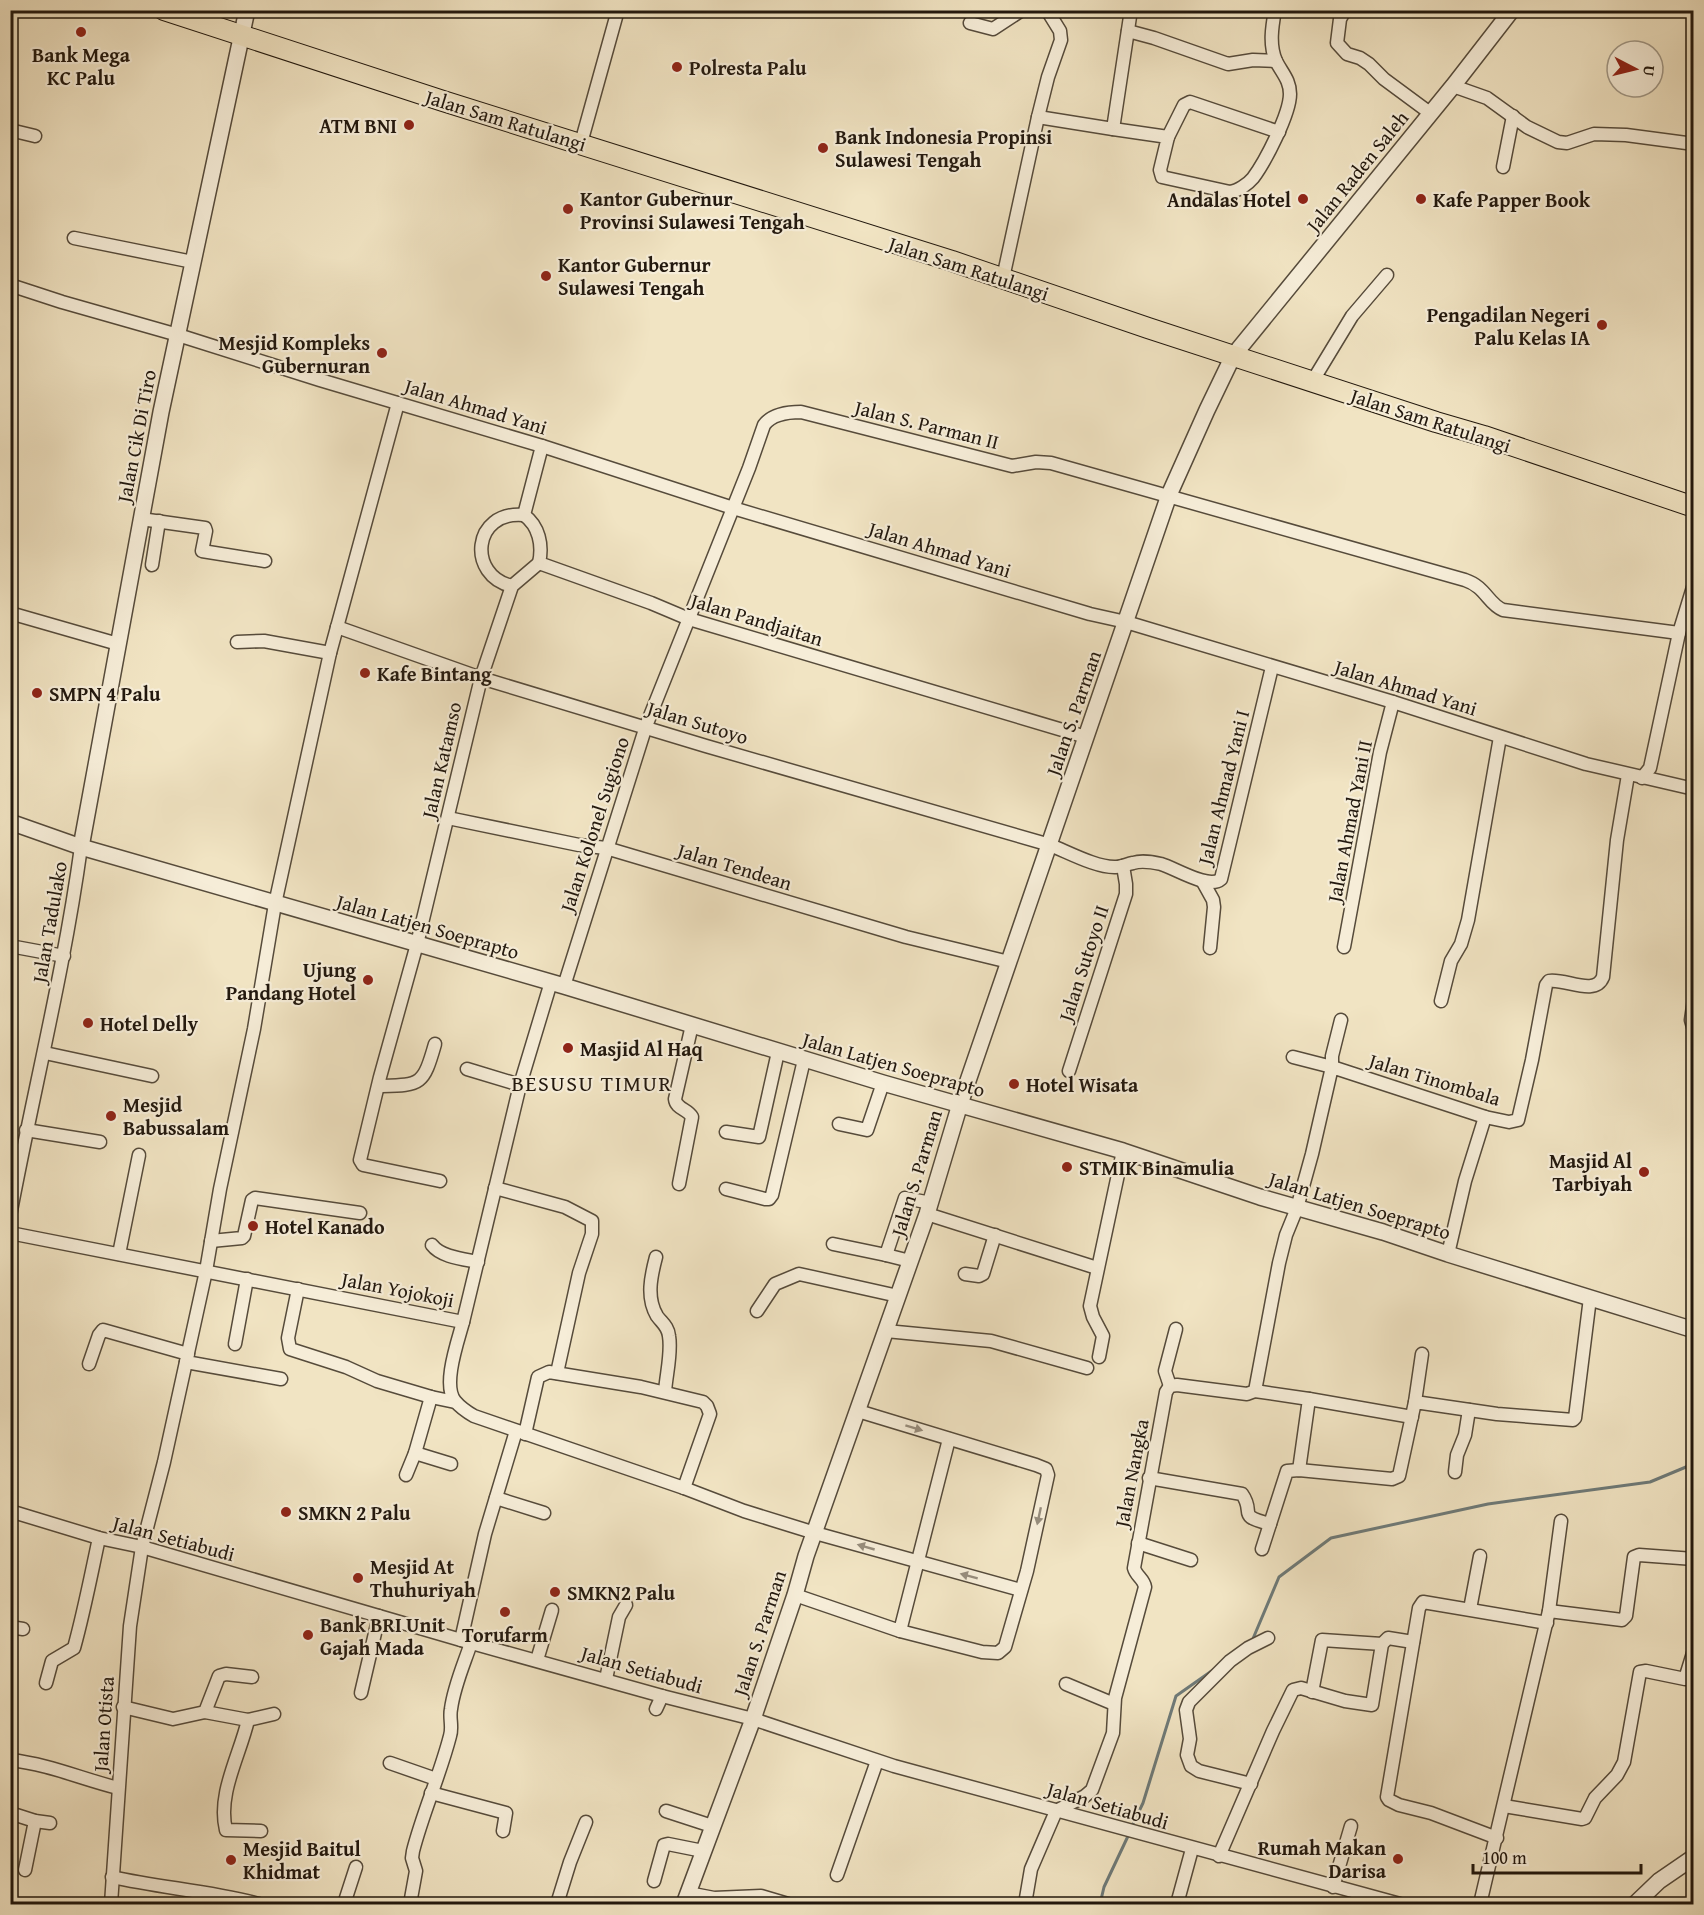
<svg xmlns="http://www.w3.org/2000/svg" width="1704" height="1915" font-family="'Gentium Book Plus',serif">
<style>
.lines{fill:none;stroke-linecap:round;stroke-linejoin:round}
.stream{stroke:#6e7a78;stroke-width:3}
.minor-casing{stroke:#564b3b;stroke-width:15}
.tertiary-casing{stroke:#564b3b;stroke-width:18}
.trunk-casing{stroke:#22180e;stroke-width:22}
.minor{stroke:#f6edd8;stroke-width:12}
.tertiary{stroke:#f6edd8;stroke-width:15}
.trunk{stroke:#f1e4c3;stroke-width:20}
.oneway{fill:#978d7d}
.poi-dot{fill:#8f2418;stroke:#f6edd8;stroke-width:2}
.labels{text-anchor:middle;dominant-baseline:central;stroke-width:4.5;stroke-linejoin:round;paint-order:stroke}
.poi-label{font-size:20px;font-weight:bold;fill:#22180e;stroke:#f6edd8;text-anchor:start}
.street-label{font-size:20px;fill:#22180e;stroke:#f6edd8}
.quarter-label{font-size:22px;letter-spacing:1.5px;fill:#22180e;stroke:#f6edd8}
</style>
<rect width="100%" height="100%" fill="#f1e4c3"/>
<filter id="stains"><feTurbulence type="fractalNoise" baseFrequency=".00333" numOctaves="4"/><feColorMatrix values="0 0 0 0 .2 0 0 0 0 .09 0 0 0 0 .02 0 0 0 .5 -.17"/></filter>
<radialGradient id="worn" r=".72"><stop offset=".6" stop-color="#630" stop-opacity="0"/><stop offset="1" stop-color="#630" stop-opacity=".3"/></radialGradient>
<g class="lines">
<g class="stream">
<path d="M1252 1641 1279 1577 1331 1538 1488 1504 1650 1482 1686 1467 1694 1459"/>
<path d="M1131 1828 1143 1803 1176 1696 1213 1670"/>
<path d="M1100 1904 1104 1887 1129 1834"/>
</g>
<defs>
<g id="minor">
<path d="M1345 10 1340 19 1337 43 1347 54 1360 58 1369 64 1384 79 1430 113"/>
<path d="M970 23 993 29 1022 10"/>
<path d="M1128 31 1154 38 1228 64 1253 60 1276 61"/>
<path d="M1453 86 1487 98 1527 127 1558 142 1567 143 1594 134 1626 135 1694 144"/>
<path d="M1038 117 1113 129 1131 10"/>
<path d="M1113 129 1168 137 1160 170 1162 177 1230 192C1238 191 1248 184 1253 178 1265 162 1290 114 1290 94 1290 80 1282 73 1276 61 1269 45 1272 27 1275 10"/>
<path d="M10 130 35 136"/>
<path d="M1168 137 1184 105 1190 102 1279 132"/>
<path d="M581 143 618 10"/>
<path d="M1503 167 1513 116"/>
<path d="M74 238 193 262"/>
<path d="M1003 278 1038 117 1048 77 1061 40 1060 31 1047 10"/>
<path d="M10 285 62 302 178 335 320 380 542 446 733 508 1090 614 1126 622 1393 702 1586 764 1694 789"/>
<path d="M1312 382 1352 316 1387 275"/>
<path d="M542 446 524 515C539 526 543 545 539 563L651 603 689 619 1086 737"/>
<path d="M141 519 205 528 206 531 202 551 265 561"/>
<path d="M152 565 159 521"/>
<path d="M512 586C467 576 472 510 524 515"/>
<path d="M10 613 118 644"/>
<path d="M337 627 481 678 706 746 1050 845C1068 852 1097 868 1116 867 1122 867 1127 864 1133 863 1142 860 1152 862 1161 864 1175 868 1209 890 1221 879L1272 667"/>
<path d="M237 642 264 641 330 653"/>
<path d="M1642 778 1650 768 1679 633 1694 584"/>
<path d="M448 818 579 845 606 848 906 937 1009 962"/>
<path d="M1203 882 1213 900 1214 907 1210 948"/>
<path d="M10 946 64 956"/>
<path d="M1344 947 1380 752 1393 702"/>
<path d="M564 986 646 726 749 468 764 425C772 414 788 412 801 412L1012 466 1036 462 1051 463 1465 580C1486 587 1488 604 1503 610L1679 633"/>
<path d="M1694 999 1691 1020 1694 1030"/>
<path d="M1441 1001 1451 961 1461 944 1468 920 1500 737"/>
<path d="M45 1053 152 1076"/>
<path d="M1293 1057 1332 1067V1056L1341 1020"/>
<path d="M467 1069 520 1085"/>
<path d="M1069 1071 1126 894V884L1123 866"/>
<path d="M379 1086C421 1085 423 1086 435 1044"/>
<path d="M839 1124 867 1130 883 1083"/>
<path d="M26 1130 100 1142"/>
<path d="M726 1132 759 1137 778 1052"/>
<path d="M440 1181 363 1165 360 1160 380 1077 417 944 481 678 512 586 539 563"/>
<path d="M679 1184 692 1117C688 1109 676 1109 675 1099L692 1025"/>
<path d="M495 1188 565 1207 592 1221V1234L579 1273 557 1373"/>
<path d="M726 1189 765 1199H769L772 1195 804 1060"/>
<path d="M927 1214 1097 1268"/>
<path d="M10 1216C33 1093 64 971 81 847"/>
<path d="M10 1233 463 1322C458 1341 442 1385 455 1401 460 1407 467 1412 474 1416L684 1488 744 1511 815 1533 1021 1590"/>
<path d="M211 1241 242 1238 244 1236 252 1200 255 1198 360 1213"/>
<path d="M833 1244 886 1255 905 1198 931 1203"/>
<path d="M432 1245C441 1257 463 1259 478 1262"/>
<path d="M119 1254 139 1155"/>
<path d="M1448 1254 1465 1181 1485 1117"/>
<path d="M886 1255 910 1261"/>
<path d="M656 1257C651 1276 646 1298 657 1316 662 1323 668 1326 669 1336 672 1353 666 1375 665 1392"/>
<path d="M965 1274 979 1276 983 1274 995 1235"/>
<path d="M298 1289 288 1338 290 1349 346 1367 377 1381 431 1397 455 1402"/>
<path d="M757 1311 775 1284 799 1274 898 1296"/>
<path d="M463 1322 520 1085 551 982"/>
<path d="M886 1331 991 1341 1087 1368"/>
<path d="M235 1344 247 1279"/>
<path d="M1099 1357 1103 1336 1093 1317 1090 1306 1123 1151"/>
<path d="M186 1362 281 1379"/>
<path d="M89 1364 99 1335 103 1330 188 1354"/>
<path d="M1170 1386 1165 1371 1176 1329"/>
<path d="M1255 1391 1309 1399 1299 1470"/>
<path d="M1309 1399 1412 1417"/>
<path d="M1415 1402 1422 1354"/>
<path d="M858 1411 1036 1465 1046 1469 1048 1475 1027 1571 1005 1647 998 1653 982 1652 900 1631"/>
<path d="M525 1434 538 1377 549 1372 641 1387 703 1402 707 1406 710 1414 684 1488"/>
<path d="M415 1453 451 1464"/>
<path d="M1455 1472 1457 1455 1465 1435 1469 1410"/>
<path d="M406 1475 415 1453 431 1397"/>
<path d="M1149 1478 1242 1494C1256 1514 1235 1515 1270 1524"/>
<path d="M496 1498 544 1513"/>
<path d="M10 1511 99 1538 142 1547 461 1640 662 1696 753 1719 894 1766 1400 1904"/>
<path d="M1138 1543 1191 1560"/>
<path d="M1262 1549 1287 1471 1299 1470 1392 1479 1399 1476 1415 1402 1497 1414 1573 1420 1575 1418 1590 1298"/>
<path d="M795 1595 900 1631 949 1439"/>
<path d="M1470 1609 1480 1556"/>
<path d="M1549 1611 1561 1521"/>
<path d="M10 1627 23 1629"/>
<path d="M461 1640 485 1534 516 1431"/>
<path d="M537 1660 552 1610"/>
<path d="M606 1679 619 1617 626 1605"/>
<path d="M46 1683 52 1661 74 1648C84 1612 91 1575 99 1538"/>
<path d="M1066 1684 1114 1704"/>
<path d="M1312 1692 1322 1640 1382 1644"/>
<path d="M361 1693 379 1616"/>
<path d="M123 1707 173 1719 205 1712 219 1676 226 1674 252 1677"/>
<path d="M656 1709 662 1696"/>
<path d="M205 1712 248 1720 274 1714"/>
<path d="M248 1720C240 1755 217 1794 226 1830L261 1831"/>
<path d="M10 1760C48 1764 82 1779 118 1788"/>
<path d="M390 1763 436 1779"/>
<path d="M1251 1784 1199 1771 1191 1766 1187 1755 1190 1739 1186 1710 1189 1702 1230 1661 1248 1648 1268 1638"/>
<path d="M431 1793 506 1813 503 1831"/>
<path d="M1504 1806 1582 1819 1585 1818 1595 1798 1617 1775 1624 1762 1640 1672 1646 1671 1685 1679 1694 1650"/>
<path d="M666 1811 712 1826"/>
<path d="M10 1813 35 1821 50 1823"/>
<path d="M1497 1838 1431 1813 1399 1805 1389 1800 1387 1797 1419 1608 1423 1602 1547 1623"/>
<path d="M1219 1856 1273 1731 1293 1690 1301 1688 1345 1701 1372 1705 1382 1644 1388 1638 1413 1642"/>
<path d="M25 1870 35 1821"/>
<path d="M837 1875 877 1761"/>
<path d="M112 1877C161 1888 210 1891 259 1904"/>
<path d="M654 1881 664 1845 668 1844 703 1851"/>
<path d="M1333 1887 1351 1826"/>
<path d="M688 1893 714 1898 761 1896 788 1904"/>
<path d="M111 1904 130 1626 142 1547 164 1462 206 1271 220 1189 254 1029 275 904 330 653 398 403"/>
<path d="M344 1904 356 1867"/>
<path d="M410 1904 416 1871 412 1858 413 1851C423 1812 440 1775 450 1736 453 1727 449 1718 451 1709 454 1686 464 1664 471 1643"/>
<path d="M557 1904 570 1862 586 1822"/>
<path d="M1025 1904 1031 1869 1056 1811 1085 1796 1092 1790 1113 1733 1115 1698 1145 1587C1144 1579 1136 1576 1134 1568L1166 1392 1170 1386 1177 1385 1247 1394 1255 1391 1279 1263 1286 1235 1297 1208 1312 1154 1332 1067 1485 1117 1509 1122 1518 1120 1532 1060 1546 985 1549 981C1565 978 1595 997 1603 977L1617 840 1628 775"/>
<path d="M1177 1904 1192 1849"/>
<path d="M1480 1904 1549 1611 1622 1620 1626 1616 1634 1557 1639 1555 1694 1559"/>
</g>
<g id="tertiary">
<path d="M10 822 81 847 564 986 883 1083 1123 1151 1260 1197 1383 1232 1448 1254 1694 1330"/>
<path d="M81 847 161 412 247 10"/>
<path d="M684 1904 753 1719 795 1595 806 1556 927 1214 960 1104 1169 495 1207 410 1233 356 1453 86 1512 10"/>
<path d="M1635 1904 1659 1881 1694 1857"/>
</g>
<path id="trunk" d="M164 10 443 101 952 261 1148 328 1436 422 1484 436 1694 507"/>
</defs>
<use href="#minor" class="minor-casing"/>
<use href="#tertiary" class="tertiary-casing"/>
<use href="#trunk" class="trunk-casing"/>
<use href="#minor" class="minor"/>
<use href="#tertiary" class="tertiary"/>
<use href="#trunk" class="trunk"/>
</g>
<defs><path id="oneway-solid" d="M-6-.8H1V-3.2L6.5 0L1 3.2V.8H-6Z" transform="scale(1.5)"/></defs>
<g class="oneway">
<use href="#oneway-solid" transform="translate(914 1428) rotate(17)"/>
<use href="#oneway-solid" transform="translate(1039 1516) rotate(102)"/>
<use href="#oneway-solid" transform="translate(866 1547) rotate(-164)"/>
<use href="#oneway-solid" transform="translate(969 1576) rotate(-165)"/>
</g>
<g class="poi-dot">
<circle cx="81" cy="32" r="6"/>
<circle cx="677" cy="67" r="6"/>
<circle cx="409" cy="125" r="6"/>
<circle cx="823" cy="148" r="6"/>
<circle cx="1303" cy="199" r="6"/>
<circle cx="1421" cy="199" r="6"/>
<circle cx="568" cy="209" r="6"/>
<circle cx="546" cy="276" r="6"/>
<circle cx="1602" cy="325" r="6"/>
<circle cx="382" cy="353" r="6"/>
<circle cx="365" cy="673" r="6"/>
<circle cx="37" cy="693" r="6"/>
<circle cx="368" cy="980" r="6"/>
<circle cx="88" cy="1023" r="6"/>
<circle cx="568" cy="1048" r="6"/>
<circle cx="1014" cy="1084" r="6"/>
<circle cx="111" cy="1116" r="6"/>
<circle cx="1067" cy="1167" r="6"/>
<circle cx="1644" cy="1172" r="6"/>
<circle cx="253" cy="1226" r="6"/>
<circle cx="286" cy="1512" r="6"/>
<circle cx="358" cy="1578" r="6"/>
<circle cx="555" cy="1592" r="6"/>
<circle cx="505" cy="1612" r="6"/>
<circle cx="308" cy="1635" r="6"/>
<circle cx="1398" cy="1859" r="6"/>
<circle cx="231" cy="1860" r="6"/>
</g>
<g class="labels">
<g class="poi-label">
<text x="81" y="54" text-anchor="middle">Bank Mega<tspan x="81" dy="23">KC Palu</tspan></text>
<text x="689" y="67">Polresta Palu</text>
<text x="397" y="125" text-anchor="end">ATM BNI</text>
<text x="835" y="136">Bank Indonesia Propinsi<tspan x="835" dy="23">Sulawesi Tengah</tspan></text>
<text x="580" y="198">Kantor Gubernur<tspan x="580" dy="23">Provinsi Sulawesi Tengah</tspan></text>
<text x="1291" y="199" text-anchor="end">Andalas Hotel</text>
<text x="1433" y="199">Kafe Papper Book</text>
<text x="558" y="264">Kantor Gubernur<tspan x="558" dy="23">Sulawesi Tengah</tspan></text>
<text x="1590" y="314" text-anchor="end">Pengadilan Negeri<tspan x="1590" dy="23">Palu Kelas IA</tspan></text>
<text x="370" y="342" text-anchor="end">Mesjid Kompleks<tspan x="370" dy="23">Gubernuran</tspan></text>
<text x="377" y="673">Kafe Bintang</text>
<text x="49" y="693">SMPN 4 Palu</text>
<text x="356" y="969" text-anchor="end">Ujung<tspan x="356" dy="23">Pandang Hotel</tspan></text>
<text x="100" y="1023">Hotel Delly</text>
<text x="580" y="1048">Masjid Al Haq</text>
<text x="1026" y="1084">Hotel Wisata</text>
<text x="123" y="1104">Mesjid<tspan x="123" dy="23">Babussalam</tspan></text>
<text x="1632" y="1160" text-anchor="end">Masjid Al<tspan x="1632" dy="23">Tarbiyah</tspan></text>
<text x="1079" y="1167">STMIK Binamulia</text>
<text x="265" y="1226">Hotel Kanado</text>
<text x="298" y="1512">SMKN 2 Palu</text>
<text x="370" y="1566">Mesjid At<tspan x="370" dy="23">Thuhuriyah</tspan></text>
<text x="567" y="1592">SMKN2 Palu</text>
<text x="320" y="1624">Bank BRI Unit<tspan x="320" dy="23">Gajah Mada</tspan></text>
<text x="505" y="1634" text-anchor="middle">Torufarm</text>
<text x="1386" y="1847" text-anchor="end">Rumah Makan<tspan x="1386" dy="23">Darisa</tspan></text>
<text x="243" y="1848">Mesjid Baitul<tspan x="243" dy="23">Khidmat</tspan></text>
</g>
<g class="street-label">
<text transform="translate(506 120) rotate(17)">Jalan Sam Ratulangi</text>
<text transform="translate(1357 171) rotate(-51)">Jalan Raden Saleh</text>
<text transform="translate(969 268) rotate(18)">Jalan Sam Ratulangi</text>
<text transform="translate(476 406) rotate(17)">Jalan Ahmad Yani</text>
<text transform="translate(1431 420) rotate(18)">Jalan Sam Ratulangi</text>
<text transform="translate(927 424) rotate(14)">Jalan S. Parman II</text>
<text transform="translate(136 436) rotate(-79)">Jalan Cik Di Tiro</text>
<text transform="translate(940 549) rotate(17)">Jalan Ahmad Yani</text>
<text transform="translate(757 619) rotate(17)">Jalan Pandjaitan</text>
<text transform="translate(1406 687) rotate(17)">Jalan Ahmad Yani</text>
<text transform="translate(1073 713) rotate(-71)">Jalan S. Parman</text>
<text transform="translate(698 722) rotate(17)">Jalan Sutoyo</text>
<text transform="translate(441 760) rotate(-77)">Jalan Katamso</text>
<text transform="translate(1223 787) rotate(-76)">Jalan Ahmad Yani I</text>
<text transform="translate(1349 821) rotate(-79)">Jalan Ahmad Yani II</text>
<text transform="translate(594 824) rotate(-72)">Jalan Kolonel Sugiono</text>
<text transform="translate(735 866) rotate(17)">Jalan Tendean</text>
<text transform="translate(49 922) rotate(-80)">Jalan Tadulako</text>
<text transform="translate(428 926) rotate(16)">Jalan Latjen Soeprapto</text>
<text transform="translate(1083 963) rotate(-72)">Jalan Sutoyo II</text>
<text transform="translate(894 1064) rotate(16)">Jalan Latjen Soeprapto</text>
<text transform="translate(1435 1079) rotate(17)">Jalan Tinombala</text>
<text transform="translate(916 1173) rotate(-73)">Jalan S. Parman</text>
<text transform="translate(1360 1205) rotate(17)">Jalan Latjen Soeprapto</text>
<text transform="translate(398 1289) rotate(11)">Jalan Yojokoji</text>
<text transform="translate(1131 1473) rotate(-79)">Jalan Nangka</text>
<text transform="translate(174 1538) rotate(15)">Jalan Setiabudi</text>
<text transform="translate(759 1633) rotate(-72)">Jalan S. Parman</text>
<text transform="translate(642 1669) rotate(16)">Jalan Setiabudi</text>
<text transform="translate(103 1724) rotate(-86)">Jalan Otista</text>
<text transform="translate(1108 1805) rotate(16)">Jalan Setiabudi</text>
</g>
<g class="quarter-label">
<text x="592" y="1083">BESUSU TIMUR</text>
</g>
</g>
<rect width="1704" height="1915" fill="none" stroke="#f1e4c3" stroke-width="36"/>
<rect x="12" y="12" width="1680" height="1891" fill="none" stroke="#22180e" stroke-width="3"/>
<rect x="18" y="18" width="1668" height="1879" fill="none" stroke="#22180e" stroke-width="1.5"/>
<g transform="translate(1635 69) rotate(97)"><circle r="28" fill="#f6edd8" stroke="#a19887" stroke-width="1.5"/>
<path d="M0-4.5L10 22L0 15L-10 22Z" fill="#8f2418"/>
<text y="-9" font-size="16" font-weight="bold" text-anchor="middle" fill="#22180e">U</text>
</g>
<path d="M1473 1864v9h168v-9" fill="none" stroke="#22180e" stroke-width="3"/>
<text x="1482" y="1864" font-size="18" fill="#22180e" stroke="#f6edd8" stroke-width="4.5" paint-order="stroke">100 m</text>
<rect width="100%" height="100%" filter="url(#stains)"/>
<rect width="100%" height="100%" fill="url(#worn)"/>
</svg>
